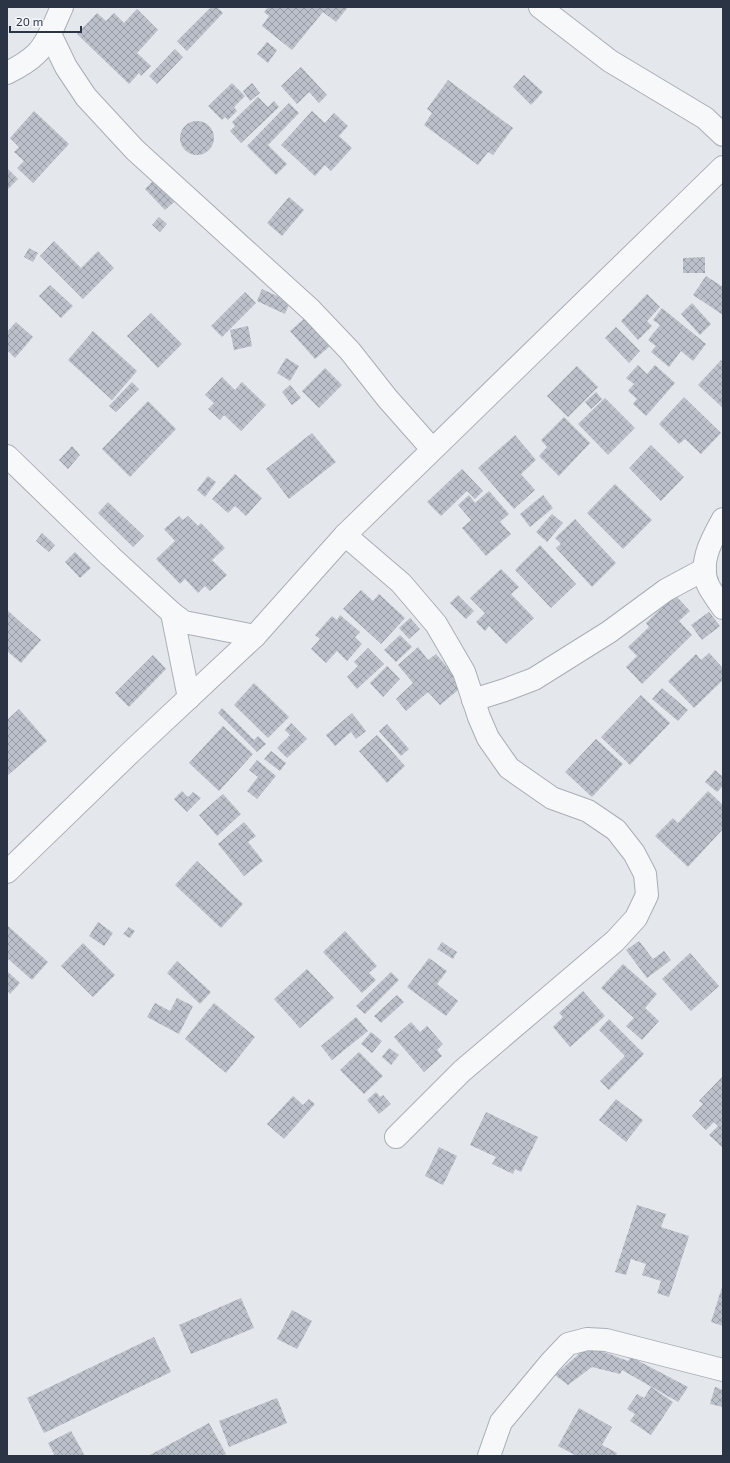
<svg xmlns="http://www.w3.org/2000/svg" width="730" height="1463" font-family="'Exo 2',sans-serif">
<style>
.building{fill:url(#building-cross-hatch)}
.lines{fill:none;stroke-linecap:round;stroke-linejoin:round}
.minor-casing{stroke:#a9aeb7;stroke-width:24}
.minor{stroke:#f7f8fa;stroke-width:22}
</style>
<defs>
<pattern id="building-cross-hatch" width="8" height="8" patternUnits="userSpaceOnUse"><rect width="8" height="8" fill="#bbc0ca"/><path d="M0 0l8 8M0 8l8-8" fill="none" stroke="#989da6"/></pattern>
</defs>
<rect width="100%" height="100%" fill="#e4e7ec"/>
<g class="building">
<path d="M211 7H217L223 13 187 51 177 41Z"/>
<path d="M268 7H348L336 22 323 12 292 50 262 26 269 16 264 12Z"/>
<path d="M137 9 158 30 137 53 151 66 141 76 139 73 129 84 77 34 97 13 106 21 114 13 124 23Z"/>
<path d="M267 42 277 50 268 63 257 54Z"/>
<path d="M175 49 183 57 157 84 149 76Z"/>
<path d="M301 67 327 95 319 103 309 92 297 104 281 86Z"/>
<path d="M524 75 543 92 531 105 513 87Z"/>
<path d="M448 80 513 128 493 155 488 152 478 165 424 125 432 113 427 109Z"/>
<path d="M232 83 245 96 234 107 237 111 228 120 225 117 222 120 208 106Z"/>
<path d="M252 83 260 93 250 101 243 91Z"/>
<path d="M258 97 268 107 274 101 279 107 241 143 230 131 235 126 232 122Z"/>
<path d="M289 103 299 113 268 145 287 164 276 175 247 146Z"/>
<path d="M34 111 69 144 33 183 17 168 24 161 14 152 19 147 10 138Z"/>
<path d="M312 111 325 123 334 113 348 126 339 136 352 148 331 171 325 165 315 176 281 145Z"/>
<circle cx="197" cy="138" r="17"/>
<path d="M7 168 18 179 7 190Z"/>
<path d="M154 180 175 201 165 210 145 189Z"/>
<path d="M289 197 304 210 282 236 267 223Z"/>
<path d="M159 217 167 224 160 232 152 225Z"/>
<path d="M54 241 81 268 98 251 114 268 83 299 40 256Z"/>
<path d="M29 248 38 253 33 262 24 257Z"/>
<path d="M705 257V273H683V258Z"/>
<path d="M706 276 723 287V315L693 295Z"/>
<path d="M50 285 73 306 61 318 39 296Z"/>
<path d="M262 289 290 302 285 314 257 301Z"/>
<path d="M245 292 256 303 222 337 211 326Z"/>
<path d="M647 294 660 307 647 321 652 326 638 340 621 321Z"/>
<path d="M692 303 711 324 700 335 681 314Z"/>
<path d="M662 308 706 344 693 361 681 351 669 367 651 352 656 346 648 340 660 325 653 320Z"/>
<path d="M151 313 182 344 158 368 127 336Z"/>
<path d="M305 318 330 346 315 359 290 331Z"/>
<path d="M16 322 33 337 15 358 7 350V332Z"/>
<path d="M248 326 252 346 234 350 230 330Z"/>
<path d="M616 327 640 351 629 363 605 338Z"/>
<path d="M93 331 137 371 112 400 68 360Z"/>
<path d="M286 358 299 366 290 381 277 373Z"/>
<path d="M721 360 723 362V408L698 385Z"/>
<path d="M638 365 647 374 655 365 675 383 646 416 633 404 637 399 628 391 634 384 626 378Z"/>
<path d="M577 366 598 387 568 417 547 396Z"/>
<path d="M325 368 342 385 319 408 302 391Z"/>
<path d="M222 377 235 390 242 382 266 405 241 431 224 415 220 420 208 409 214 403 205 395Z"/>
<path d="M132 382 139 389 116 412 109 406Z"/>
<path d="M290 385 301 398 292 405 282 392Z"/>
<path d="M596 392 602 399 591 409 585 402Z"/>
<path d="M684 397 721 433 701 454 685 439 679 444 659 424Z"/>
<path d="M605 398 635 428 608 455 578 424Z"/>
<path d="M148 401 176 429 130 477 102 449Z"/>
<path d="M564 417 590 443 559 476 539 456 547 447 541 440Z"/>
<path d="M312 433 336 462 289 499 266 469Z"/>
<path d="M515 435 536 460 521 474 535 490 514 509 478 468Z"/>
<path d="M651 445 684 477 661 501 629 468Z"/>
<path d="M72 446 80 455 68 469 59 460Z"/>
<path d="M462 469 483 491 475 499 467 491 441 516 427 502Z"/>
<path d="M235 474 262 498 246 516 235 506 228 513 212 499Z"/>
<path d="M208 476 216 482 205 497 197 490Z"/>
<path d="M615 484 652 520 623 549 587 513Z"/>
<path d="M489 491 509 514 500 522 511 534 486 556 462 528 471 520 458 505 469 495 475 503Z"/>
<path d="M543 495 553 508 530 527 520 514Z"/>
<path d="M108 502 144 536 133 547 98 513Z"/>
<path d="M552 514 563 523 547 542 536 532Z"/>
<path d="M179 516 183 520 188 516 198 526 201 523 225 548 212 560 227 575 210 591 205 586 198 593 185 579 180 584 156 559 175 541 164 529Z"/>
<path d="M575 519 616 563 592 587 556 548 561 544 555 538Z"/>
<path d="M42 533 55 545 49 552 36 541Z"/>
<path d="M540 545 576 584 551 608 515 570Z"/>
<path d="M75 552 91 568 80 578 65 562Z"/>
<path d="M501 569 519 587 511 594 534 618 506 644 489 626 485 631 476 622 485 613 470 598Z"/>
<path d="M361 590 373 601 379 594 405 618 381 644 343 609Z"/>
<path d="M458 595 474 611 466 619 450 603Z"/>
<path d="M675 595 690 611 679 621 692 635 642 684 626 667 637 656 628 647 649 627 646 623Z"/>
<path d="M7 610 41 640 21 663 7 651Z"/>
<path d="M709 612 720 626 702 640 691 625Z"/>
<path d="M340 615 360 632 355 637 362 644 347 661 337 651 326 663 311 649 320 639 315 635 332 616 337 620Z"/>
<path d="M410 618 420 629 409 639 399 628Z"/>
<path d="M400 635 412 647 396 662 384 650Z"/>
<path d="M418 647 428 660 436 654 463 686 440 705 428 692 406 711 396 699 413 683 398 665Z"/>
<path d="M368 648 384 664 357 689 347 677 358 666 354 662Z"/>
<path d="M709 653 723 668V680L694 708 668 681 696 654 701 660Z"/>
<path d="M153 655 166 669 129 707 115 693Z"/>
<path d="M387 666 400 679 383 697 370 683Z"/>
<path d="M254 683 289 717 268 738 234 705Z"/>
<path d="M662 688 688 710 678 721 652 699Z"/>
<path d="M641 695 670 723 630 765 601 737Z"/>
<path d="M222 708 254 740 258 736 266 744 257 752 218 713Z"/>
<path d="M19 709 47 741 7 776V720Z"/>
<path d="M352 713 366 731 356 739 351 732 335 746 326 735Z"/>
<path d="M291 723 307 739 287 758 277 748 290 735 285 730Z"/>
<path d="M387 724 409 749 401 756 379 731Z"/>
<path d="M223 726 253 754 219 791 189 763Z"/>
<path d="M377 735 405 766 387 783 359 751Z"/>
<path d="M596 739 623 764 592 797 565 772Z"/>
<path d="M271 751 286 763 280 771 264 759Z"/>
<path d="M257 760 276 776 257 799 247 791 258 777 249 770Z"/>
<path d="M715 770 723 777V786L717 792 705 782Z"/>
<path d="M182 791 188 797 193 792 201 798 187 812 174 799Z"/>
<path d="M708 791 723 805V829L688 867 655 836 673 818 678 823Z"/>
<path d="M223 794 241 814 217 836 199 815Z"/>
<path d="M244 822 256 836 248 842 263 861 244 876 218 844Z"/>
<path d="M197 861 243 904 221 928 175 885Z"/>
<path d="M98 922 113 933 104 946 89 936Z"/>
<path d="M7 925 48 962 32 980 7 958Z"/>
<path d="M129 927 135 931 130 938 123 934Z"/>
<path d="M345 931 377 966 369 973 376 980 362 993 323 952Z"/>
<path d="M639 941 653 959 664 951 671 960 647 978 626 950Z"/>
<path d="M442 942 457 952 453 959 437 949Z"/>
<path d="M83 943 115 975 93 997 61 966Z"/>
<path d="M690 953 719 986 691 1011 662 979Z"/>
<path d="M429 958 447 971 437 984 458 1001 446 1016 407 987Z"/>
<path d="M177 961 211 992 200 1004 167 973Z"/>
<path d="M623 964 657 994 645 1008 659 1021 642 1040 626 1026 634 1018 601 988Z"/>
<path d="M307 969 334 998 300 1028 274 999Z"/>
<path d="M7 971 20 983 10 994 7 990Z"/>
<path d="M391 972 399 980 365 1014 356 1006Z"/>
<path d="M583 991 605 1016 570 1047 553 1027 563 1017 559 1013Z"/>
<path d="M397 995 404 1002 381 1023 374 1016Z"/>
<path d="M177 998 193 1006 179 1034 147 1017 155 1003 170 1011Z"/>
<path d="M214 1003 255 1037 226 1073 185 1039Z"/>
<path d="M356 1017 368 1031 332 1060 321 1046Z"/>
<path d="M609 1019 644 1054 609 1090 600 1081 625 1056 599 1030Z"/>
<path d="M411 1022 420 1032 427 1026 443 1044 437 1050 442 1056 424 1072 394 1037Z"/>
<path d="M371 1032 382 1041 372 1053 361 1044Z"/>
<path d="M389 1048 399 1055 391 1065 382 1057Z"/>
<path d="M359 1052 383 1076 364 1094 340 1070Z"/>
<path d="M723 1076V1146L722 1147 709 1135 718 1126 714 1122 706 1130 692 1116 703 1104 699 1101Z"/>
<path d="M376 1092 380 1097 383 1095 391 1104 379 1114 367 1100Z"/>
<path d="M293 1096 303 1105 309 1099 315 1104 284 1139 267 1124Z"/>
<path d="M616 1099 643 1120 626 1142 599 1120Z"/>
<path d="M486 1112 538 1137 521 1172 515 1169 513 1174 492 1164 496 1157 470 1145Z"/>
<path d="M439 1147 457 1156 443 1185 425 1176Z"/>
<path d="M637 1205 666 1214 661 1227 689 1236 669 1297 657 1293 661 1281 642 1275 646 1264 631 1259 626 1275 615 1272Z"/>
<path d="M723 1284V1326L711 1322Z"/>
<path d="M241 1298 254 1328 191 1354 179 1325Z"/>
<path d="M292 1310 312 1321 297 1349 277 1339Z"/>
<path d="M154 1337 171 1372 44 1433 27 1398Z"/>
<path d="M596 1349 628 1361 631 1357 688 1387 678 1402 622 1370 620 1374 592 1367 568 1385 555 1375 581 1352Z"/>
<path d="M651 1387 673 1402 651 1435 630 1421 635 1414 627 1409 637 1394 644 1398Z"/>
<path d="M715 1387 723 1390V1407L710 1404Z"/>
<path d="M277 1398 287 1423 229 1447 219 1421Z"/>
<path d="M579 1408 612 1427 602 1445 617 1453 616 1456H577L558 1446Z"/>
<path d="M209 1423 226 1454 222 1456H148Z"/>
<path d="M71 1431 85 1456H55L48 1443Z"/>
</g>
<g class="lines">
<defs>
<g id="minor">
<path d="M540 7 610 61 705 118 723 135"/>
<path d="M50 34 66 67 86 97 135 150 311 310 350 351 387 398 432 449"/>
<path d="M7 73C17 68 28 62 36 54 48 43 55 22 62 7"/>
<path d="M7 456 110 556 172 613 184 622 255 636"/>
<path d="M723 519C712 539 697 564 709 587 713 594 718 601 723 608"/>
<path d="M345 535 401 583 436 624 464 672 479 717 488 738 509 768 552 798 588 811 616 830 634 853 645 874 647 895 636 918 615 941 462 1071 396 1137"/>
<path d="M172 613 189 698"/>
<path d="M473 700 505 690 534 679 609 632 666 590 705 569"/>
<path d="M7 872 132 751 255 636 345 535 723 167"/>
<path d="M489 1456 501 1422 551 1362 568 1344 587 1339 606 1340 723 1370"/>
</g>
</defs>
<use href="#minor" class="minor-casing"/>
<use href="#minor" class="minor"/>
</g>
<rect width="730" height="1463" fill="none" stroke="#2b3445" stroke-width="16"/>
<path d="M10 26v6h71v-6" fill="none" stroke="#2b3445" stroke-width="2"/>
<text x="16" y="26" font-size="12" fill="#2b3445" stroke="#f4f6f9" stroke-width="3" paint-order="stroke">20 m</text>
</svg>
